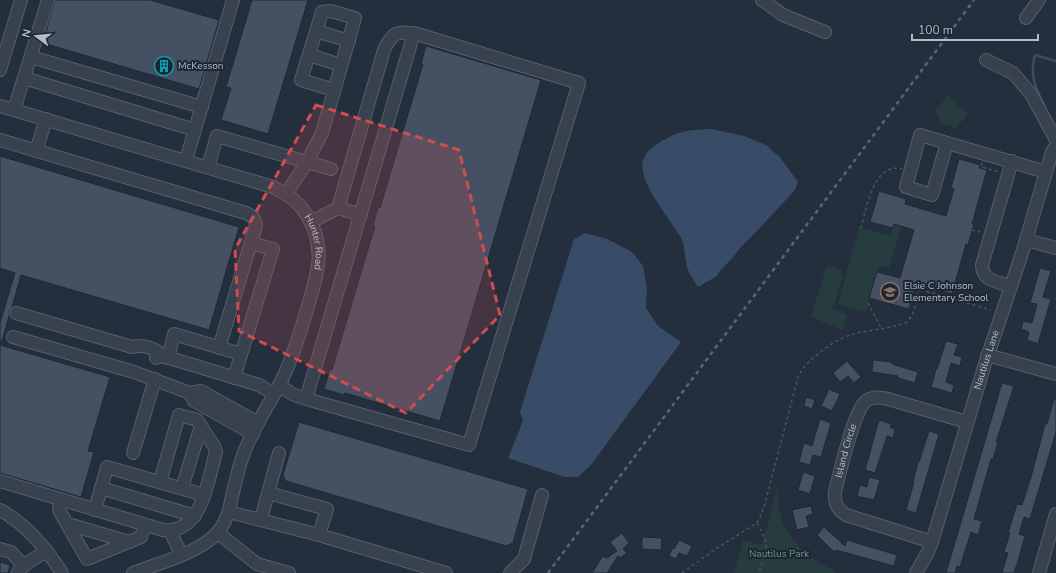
<svg xmlns="http://www.w3.org/2000/svg" width="1056" height="573" font-family="'Nunito Sans',sans-serif">
<style>
.green{fill:#263c3f}
.water{fill:#394c67}
.lines{fill:none;stroke-linecap:round;stroke-linejoin:round}
.stream{stroke:#394c67;stroke-width:2.5}
.building{fill:#455162;stroke:#1f2835}
.minor-casing{stroke:#565f6c;stroke-width:14}
.path{stroke:#44595c;stroke-width:1.5;stroke-dasharray:3 3;stroke-linecap:butt}
.minor{stroke:#38414e;stroke-width:12}
.rail{stroke:#5a6575;stroke-width:2.5;stroke-dasharray:4 4;stroke-linecap:butt}
.marked{fill:#ce4d50;fill-opacity:0.2;stroke:#ce4d50;stroke-width:3;stroke-dasharray:8 5;stroke-linejoin:round}
.labels{text-anchor:middle;dominant-baseline:central;stroke-width:4;stroke-linejoin:round;paint-order:stroke}
.poi-label{font-size:10px;fill:#b4bcc9;stroke:#1d2633;text-anchor:start}
.street-label{font-size:10px;fill:#b4bcc9;stroke:#1d2633}
.park-label{font-size:10px;fill:#6b9a76;stroke:#1d2633}
</style>
<rect width="100%" height="100%" fill="#242f3e"/>
<g class="green">
<path d="M948 95 958 102 956 105 968 114 955 129 947 124 944 125 938 121 940 116 935 112Z"/>
<path d="M894 224 902 226 889 268 879 266 866 312 838 304 859 227 890 236Z"/>
<path d="M834 266 842 270 841 274 843 275 835 303 831 307 847 315 843 330H842L811 317 826 268 828 267Z"/>
<path d="M779 482C773 528 797 553 836 571L835 573H734L743 540 762 545Z"/>
</g>
<g class="water">
<path d="M711 129 744 136 768 146 771 150 779 156 798 182 795 190 756 232 740 248 734 256 719 272 717 276 698 287C693 279 687 271 686 262 684 253 685 244 680 236 670 219 634 177 644 158 646 152 652 148 656 145 677 131 686 130 711 129Z"/>
<path d="M585 233 607 239 632 252 643 266 647 288 646 308 658 326 681 342 591 465 578 477H565L508 458 523 421 520 412 574 239Z"/>
</g>
<g class="lines">
<path class="stream" d="M1045 107C1036 89 1029 76 1035 55L1056 61"/>
</g>
<g class="building">
<path d="M55 0H150L219 20 199 89 43 43Z"/>
<path d="M252 0H308L268 134 221 120 231 88 226 87Z"/>
<path d="M426 46 541 80 440 421 345 393 344 395 324 389 330 369 332 370 375 226 373 225 378 207 380 208 423 64H421Z"/>
<path d="M0 156 239 227 209 330 21 275 12 307 9 311V316L2 341H0V323L15 273 0 268Z"/>
<path d="M959 159 980 165 979 168 987 170 972 224H974L968 245 966 244 952 294 939 290 938 292 915 286 909 309 869 298 877 272 900 278 914 230 894 224 893 228 870 222 879 191 906 199 905 204 946 216 954 189 951 188Z"/>
<path d="M1040 268 1051 271 1043 297 1051 299 1038 344 1027 340 1029 332 1021 329 1023 321 1032 323 1037 304 1030 303Z"/>
<path d="M946 341 958 344 954 355 962 357 960 366 951 363 946 382 954 385 952 393 931 387 936 369H937Z"/>
<path d="M0 345 110 377 88 451 94 452 81 497 0 473Z"/>
<path d="M873 360 892 362V364L918 372 915 383 898 378V376L872 372Z"/>
<path d="M847 361 861 377 854 383 848 376 840 382 833 373Z"/>
<path d="M1002 383 1014 386 996 442H998L993 459H991L974 519 982 521 978 535 971 532 960 567 957 566 955 573H946Z"/>
<path d="M829 389 840 394 832 411 821 406Z"/>
<path d="M806 397 815 400 812 409 804 406Z"/>
<path d="M1054 399 1056 400V432L1030 519 1024 517 1019 534 1025 536 1018 561 1014 573H1002L1008 553 1004 552 1010 533H1008L1017 504 1022 505 1031 477 1045 424H1047Z"/>
<path d="M820 419 831 423 821 457 813 455 810 465 799 462 804 443 812 446Z"/>
<path d="M879 420 891 424 890 427 895 429 893 438 887 436 875 473 865 470Z"/>
<path d="M299 422 528 489 513 543 506 546 286 481 283 475Z"/>
<path d="M929 431 939 434 916 513 906 510 914 482H913L918 462H919Z"/>
<path d="M803 472 815 476 810 494 798 490Z"/>
<path d="M869 477 880 480 874 500 857 496 860 485 867 487Z"/>
<path d="M811 506 813 514 806 516 809 527 797 530 792 510Z"/>
<path d="M824 527 845 546 847 540 897 555 894 566 836 550 834 552 817 535Z"/>
<path d="M622 533 629 543 623 549 627 553 620 558 618 556 607 573H592L603 556 607 558 617 551 610 542Z"/>
<path d="M642 537 662 538 661 550 642 549Z"/>
<path d="M679 540 692 546 687 556 679 553 676 559 669 556 672 548 674 549Z"/>
<path d="M0 562 10 565 8 573H0Z"/>
</g>
<g class="lines">
<defs>
<g id="minor">
<path d="M762 0 783 15 825 32"/>
<path d="M1026 18 1039 0"/>
<path d="M316 31 349 41"/>
<path d="M309 55 341 65"/>
<path d="M31 57 202 107"/>
<path d="M986 60 1013 73 1031 94 1056 140"/>
<path d="M0 70 21 0"/>
<path d="M24 78 195 130"/>
<path id="s1" d="M0 106 273 187C282 192 291 196 298 204 313 219 321 243 318 265 316 279 312 293 308 306 300 333 292 360 279 386 267 407 254 428 245 450 240 462 237 475 234 488 230 504 229 520 217 533 199 553 159 563 133 573"/>
<path d="M14 110 48 0"/>
<path d="M0 140 246 213C253 216 255 219 256 226L219 348"/>
<path d="M947 143 932 195 906 187 920 135 1046 172"/>
<path d="M36 151 46 119"/>
<path d="M186 160 233 0"/>
<path d="M208 167 217 136 331 169"/>
<path d="M286 194 307 162 322 133 355 18 331 11 322 12 301 80 334 90"/>
<path d="M338 208 361 215"/>
<path d="M1026 240 1056 248"/>
<path d="M1011 286C998 282 982 281 982 265L1012 161"/>
<path d="M16 313 132 347C143 344 155 348 163 356"/>
<path d="M13 337 134 372 190 393 201 391 258 423"/>
<path d="M987 355 1056 374"/>
<path d="M156 358 163 356 259 385 274 394"/>
<path d="M168 358 174 334 241 354"/>
<path d="M234 378 273 249 251 243"/>
<path d="M279 385 292 394 306 399 469 445 579 83 417 34C397 31 393 31 384 50L338 208 311 222"/>
<path d="M190 393 194 401 253 434"/>
<path d="M306 399 414 33"/>
<path d="M133 453 155 379"/>
<path d="M0 481 163 530C202 535 208 480 216 452L214 446 197 420 179 415 160 482"/>
<path d="M101 488 195 516"/>
<path d="M182 488 201 426"/>
<path d="M268 493 327 509 319 535"/>
<path d="M60 500 59 510 87 559 141 537 145 525"/>
<path d="M0 510C26 524 46 548 62 573"/>
<path d="M95 510 107 467 204 495"/>
<path d="M229 512 319 535 446 573"/>
<path d="M261 519 279 453"/>
<path d="M68 524 129 542"/>
<path d="M170 531 181 554"/>
<path d="M218 533 257 564 289 573"/>
<path id="s2" d="M932 542 846 515C835 508 833 499 836 487 841 469 854 409 867 400 874 396 881 397 888 399L967 422"/>
<path d="M0 549 11 552 24 566"/>
<path d="M18 573C21 565 39 556 47 551"/>
<path d="M510 573 524 559 542 495"/>
<path id="s3" d="M916 573 928 552 932 542 984 367 1023 250 1052 152 1056 146"/>
<path d="M1039 573 1056 514"/>
</g>
</defs>
<use href="#minor" class="minor-casing"/>
<g class="path">
<path d="M982 163 981 167 999 172"/>
<path d="M861 228C866 209 874 161 902 169"/>
<path d="M972 230 980 232"/>
<path d="M915 288 991 310"/>
<path d="M868 303 881 328"/>
<path d="M757 523C772 549 766 546 759 573"/>
<path d="M682 573 714 550 755 524 759 520 764 507 798 377C802 368 810 360 818 354 831 343 845 335 862 332 877 329 893 328 907 322L912 316 920 290"/>
</g>
<use href="#minor" class="minor"/>
<path class="rail" d="M548 573 974 0"/>
</g>
<path class="marked" d="M316 105 459 150 500 315 406 413 239 331 235 249Z"/>
<defs>
<symbol id="building-ring" viewBox="-11 -11 22 22"><circle r="9.5" fill="#1d2633" stroke="#0f9aa8" stroke-width="1.5"/><path d="M-4-6H4V6H1V3H-1V6H-4ZM-2.5-4.3h1.7v1.8h-1.7ZM.8-4.3h1.7v1.8H.8ZM-2.5-1h1.7V.8h-1.7ZM.8-1h1.7V.8H.8Z" fill="#0f9aa8"/></symbol>
<symbol id="school-ring" viewBox="-11 -11 22 22"><circle r="9.5" fill="#1d2633" stroke="#8d6e63" stroke-width="1.5"/><path d="M0-5L7-2L0 1L-7-2ZM-4 1L0 2.5L4 1V4Q0 6-4 4Z" fill="#8d6e63"/></symbol>
</defs>
<g fill-rule="evenodd">
<use href="#building-ring" x="153" y="55" width="22" height="22"/>
<use href="#school-ring" x="879" y="281" width="22" height="22"/>
</g>
<g class="labels">
<g class="poi-label">
<text x="178" y="66">McKesson</text>
<text x="904" y="286">Elsie C Johnson<tspan x="904" dy="12">Elementary School</tspan></text>
</g>
<g class="street-label">
<text stroke="none"><textPath href="#s1" startOffset="358">Hunter Road</textPath></text>
<text stroke="none"><textPath href="#s3" startOffset="225">Nautilus Lane</textPath></text>
<text stroke="none"><textPath href="#s2" startOffset="160">Island Circle</textPath></text>
</g>
<g class="park-label">
<text x="779" y="554">Nautilus Park</text>
</g>
</g>
<g transform="translate(36 36) rotate(286)" stroke="#1d2633" stroke-width="3" paint-order="stroke">
<path d="M0-3L7 15L0 10L-7 15Z" fill="#b4bcc9"/>
<text y="-6" font-size="11" font-weight="bold" text-anchor="middle" fill="#b4bcc9">N</text>
</g>
<path d="M912 34v6h126v-6" fill="none" stroke="#b4bcc9" stroke-width="2"/>
<text x="918" y="34" font-size="12" fill="#b4bcc9" stroke="#1d2633" stroke-width="3" paint-order="stroke">100 m</text>
</svg>
